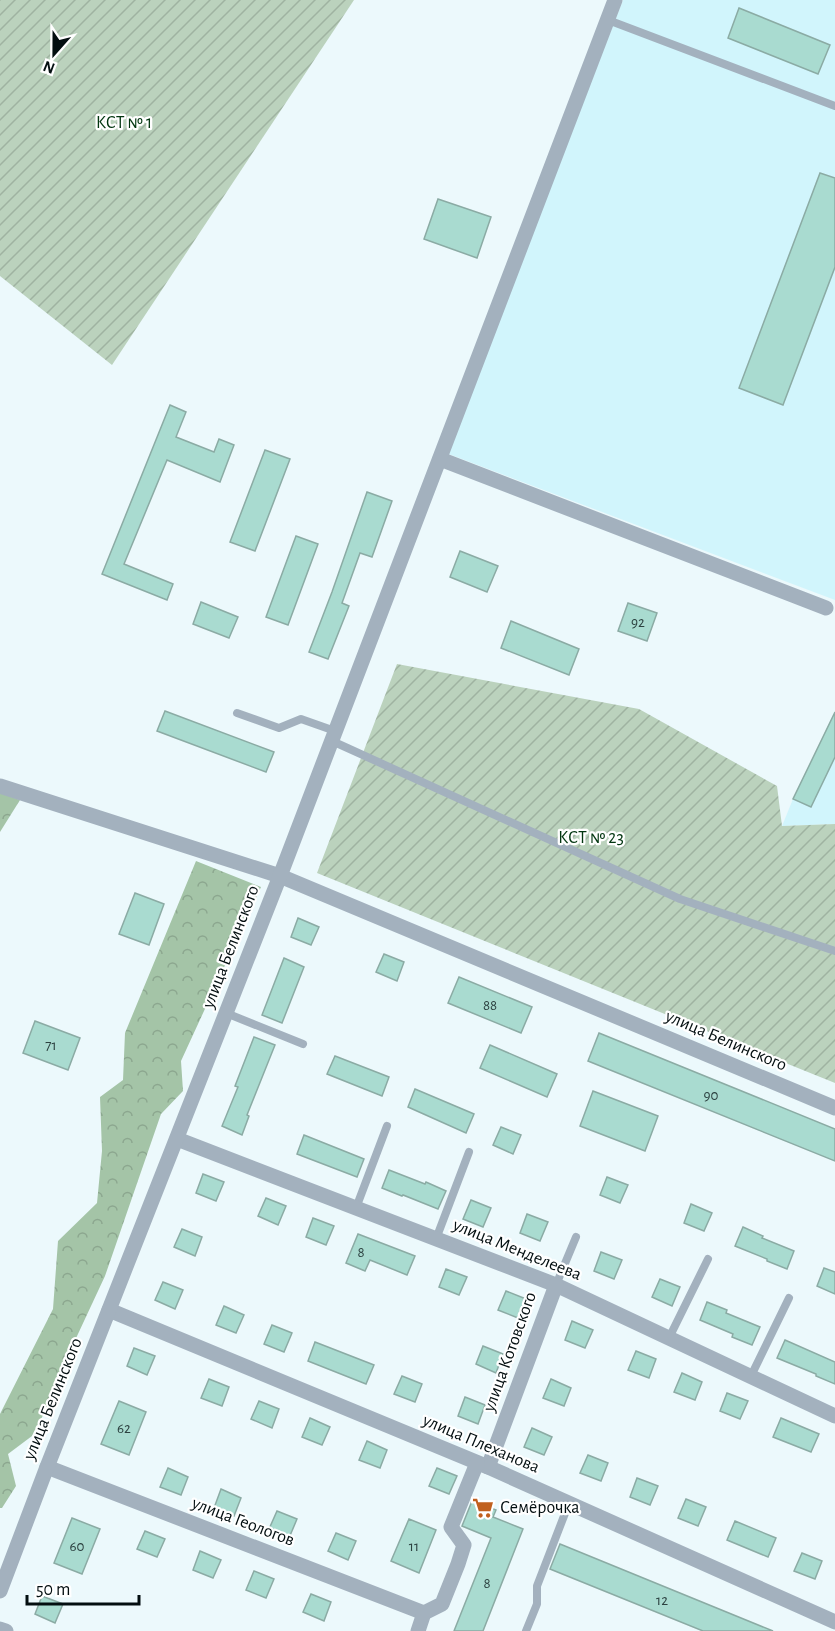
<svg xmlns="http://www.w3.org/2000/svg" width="835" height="1631" font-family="'Alegreya Sans',sans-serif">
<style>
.built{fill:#d1f5fc}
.forest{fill:url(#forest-crowns)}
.garden{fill:url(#garden-furrows)}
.building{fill:#a9dbd0;stroke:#8baba4;stroke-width:1.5}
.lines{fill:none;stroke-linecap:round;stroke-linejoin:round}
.service{stroke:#a3b1be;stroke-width:8}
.minor{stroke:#a3b1be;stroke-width:15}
.labels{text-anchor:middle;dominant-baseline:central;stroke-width:4.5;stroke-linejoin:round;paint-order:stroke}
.number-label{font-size:15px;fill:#2c4140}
.park-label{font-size:18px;fill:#023610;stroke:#fff}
.street-label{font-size:18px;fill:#030e10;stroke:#fff}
.poi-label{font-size:18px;fill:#030e10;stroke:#fff;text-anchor:start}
</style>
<defs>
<pattern id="forest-crowns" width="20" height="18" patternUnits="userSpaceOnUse" patternTransform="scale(1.5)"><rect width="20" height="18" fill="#a4c4a7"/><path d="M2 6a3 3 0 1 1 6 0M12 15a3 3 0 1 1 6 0" fill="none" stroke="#8ca78f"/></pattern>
<pattern id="garden-furrows" width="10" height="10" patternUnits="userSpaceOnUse" patternTransform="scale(1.5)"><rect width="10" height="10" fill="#bbd2bd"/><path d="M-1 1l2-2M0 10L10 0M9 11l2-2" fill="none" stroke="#9fb3a1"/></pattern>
</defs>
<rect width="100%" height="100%" fill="#ecf9fc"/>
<g class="built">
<path d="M623 0H835V600L446 453Z"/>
<path d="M835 715V824L782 826 793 799Z"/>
</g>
<g class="forest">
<path d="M0 793 20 800 0 832Z"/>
<path d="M196 861 261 887 181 1061 183 1091 161 1114 105 1276 64 1364 58 1387 32 1436 8 1454 16 1486 2 1508H0V1414L53 1309 58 1241 97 1203 102 1151 100 1097 123 1080 125 1033Z"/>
</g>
<g class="garden">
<path d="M0 0H354L112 365 0 276Z"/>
<path d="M397 664 639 709 777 786 782 826 835 824V1083L317 873Z"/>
</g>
<g class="building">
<path d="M739 8 830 45 818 74 728 38Z"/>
<path d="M820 173 835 178V267L783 405 739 388Z"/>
<path d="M438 199 491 217 477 258 424 239Z"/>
<path d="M170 405 186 412 176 437 214 452 219 439 234 445 220 482 167 460 124 564 173 584 167 600 102 574Z"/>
<path d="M265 450 290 459 255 551 230 542Z"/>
<path d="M367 492 392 501 372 557 360 553 342 603 349 606 328 659 309 652 332 592Z"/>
<path d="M296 536 318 544 288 625 266 617Z"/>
<path d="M460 551 498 566 487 592 450 577Z"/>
<path d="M201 602 238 617 229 638 193 624Z"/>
<path d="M628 603 657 613 647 641 618 631Z"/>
<path d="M511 621 579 649 569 675 501 648Z"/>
<path d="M165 711 274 752 266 772 157 731Z"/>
<path d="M835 712V757L811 807 793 799Z"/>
<path d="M135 893 164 904 149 945 119 934Z"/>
<path d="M298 918 319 927 311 945 291 937Z"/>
<path d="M384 954 404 962 397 981 376 972Z"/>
<path d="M284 958 304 967 282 1023 262 1015Z"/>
<path d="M459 977 532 1007 521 1033 448 1003Z"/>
<path d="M35 1021 80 1038 68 1070 23 1053Z"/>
<path d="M599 1033 835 1129V1161L588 1061Z"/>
<path d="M254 1037 275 1045 247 1115 249 1116 242 1135 222 1126 238 1087 235 1086Z"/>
<path d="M490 1045 557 1074 547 1097 480 1068Z"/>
<path d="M335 1056 389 1077 382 1096 327 1074Z"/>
<path d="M415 1089 474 1114 466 1133 408 1107Z"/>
<path d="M593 1091 658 1116 645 1151 580 1126Z"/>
<path d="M501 1127 521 1135 513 1154 493 1145Z"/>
<path d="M304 1135 364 1159 357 1177 297 1154Z"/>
<path d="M389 1170 425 1184 426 1182 446 1191 438 1209 403 1195 402 1196 382 1188Z"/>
<path d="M203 1174 224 1182 216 1201 196 1193Z"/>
<path d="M607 1177 628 1185 620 1203 600 1195Z"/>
<path d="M266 1198 286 1206 278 1225 258 1216Z"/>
<path d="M471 1200 491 1208 483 1227 463 1219Z"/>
<path d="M691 1204 712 1213 704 1231 684 1223Z"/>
<path d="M527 1214 548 1222 540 1241 520 1233Z"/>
<path d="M313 1218 334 1226 326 1245 306 1237Z"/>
<path d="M743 1227 763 1236 762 1238 794 1251 787 1269 767 1261V1259L735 1246Z"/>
<path d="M182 1229 202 1237 195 1256 174 1247Z"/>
<path d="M358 1234 415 1256 407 1275 370 1260 365 1271 346 1263Z"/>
<path d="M601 1252 622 1260 614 1279 594 1271Z"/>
<path d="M824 1268 835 1272V1294L817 1286Z"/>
<path d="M446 1269 467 1277 459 1295 439 1287Z"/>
<path d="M660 1279 680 1287 672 1306 652 1297Z"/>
<path d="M163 1282 183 1290 175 1309 155 1300Z"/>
<path d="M506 1291 526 1299 518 1318 498 1310Z"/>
<path d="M707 1302 727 1310 726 1313 760 1327 752 1345 732 1337 733 1334 700 1320Z"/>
<path d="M224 1306 244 1315 236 1333 216 1325Z"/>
<path d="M572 1321 593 1330 585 1348 565 1340Z"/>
<path d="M272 1325 292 1333 284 1352 264 1344Z"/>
<path d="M785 1340 835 1362V1384L816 1376V1374L777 1358Z"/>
<path d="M315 1342 374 1365 366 1384 308 1361Z"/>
<path d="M483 1346 503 1354 496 1373 476 1364Z"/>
<path d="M134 1348 155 1356 147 1375 127 1366Z"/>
<path d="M636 1351 656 1359 649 1378 628 1370Z"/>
<path d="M682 1373 702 1382 695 1400 674 1392Z"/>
<path d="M402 1376 422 1384 415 1402 394 1394Z"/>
<path d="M209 1379 229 1387 222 1406 201 1398Z"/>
<path d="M551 1379 571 1388 564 1406 543 1398Z"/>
<path d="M727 1393 748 1401 740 1419 720 1411Z"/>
<path d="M465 1397 485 1405 478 1424 458 1416Z"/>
<path d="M119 1401 146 1412 129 1455 101 1444Z"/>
<path d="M259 1401 279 1409 272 1428 251 1419Z"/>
<path d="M310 1418 330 1427 322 1445 302 1437Z"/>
<path d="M781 1418 819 1434 811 1452 773 1437Z"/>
<path d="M532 1428 552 1437 544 1455 524 1447Z"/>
<path d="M367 1441 387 1450 380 1468 359 1460Z"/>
<path d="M588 1455 608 1463 601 1481 580 1473Z"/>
<path d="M168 1468 188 1477 181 1495 160 1487Z"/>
<path d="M437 1468 457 1476 449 1494 429 1486Z"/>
<path d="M637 1478 658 1486 650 1505 630 1497Z"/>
<path d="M221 1489 241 1498 234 1516 214 1508Z"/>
<path d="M686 1499 706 1507 698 1526 678 1518Z"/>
<path d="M472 1501 496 1510 493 1517 523 1529 483 1631H454L491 1538 462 1526Z"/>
<path d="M277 1511 297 1519 289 1538 269 1529Z"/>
<path d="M72 1518 100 1529 82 1574 54 1563Z"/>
<path d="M409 1519 436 1530 419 1573 391 1561Z"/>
<path d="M735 1521 776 1538 768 1557 727 1540Z"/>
<path d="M145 1531 165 1539 157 1557 137 1549Z"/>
<path d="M336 1533 356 1541 348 1560 328 1551Z"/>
<path d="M560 1544 773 1631H703L550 1569Z"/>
<path d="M200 1551 221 1560 213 1578 193 1570Z"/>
<path d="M802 1553 822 1561 815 1579 794 1571Z"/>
<path d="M254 1571 274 1579 266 1598 246 1590Z"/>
<path d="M311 1594 331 1602 324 1621 303 1612Z"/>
<path d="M42 1596 63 1604 55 1623 35 1614Z"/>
</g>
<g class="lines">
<g class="service">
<path d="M608 20 835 106"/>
<path d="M237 713 279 728 301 719 335 731"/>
<path d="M332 741 680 899 835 951"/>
<path d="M226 1013 303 1044"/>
<path d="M356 1208 387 1126"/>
<path d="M436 1239 469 1152"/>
<path d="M556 1285 576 1237"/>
<path d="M669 1338 708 1259"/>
<path d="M751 1376 789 1298"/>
<path d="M526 1631 537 1604V1586L569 1503"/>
</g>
<g class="minor">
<path d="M440 459 826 608"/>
<path d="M0 786 280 876 835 1108"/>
<path d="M177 1139 556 1285 835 1416"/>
<path d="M109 1310 488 1467 835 1622"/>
<path d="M47 1467 424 1613"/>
<path d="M488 1467 556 1285"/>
<path d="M0 1591 47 1467 280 876 615 0"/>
<path d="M0 1629 6 1631"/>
<path d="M418 1631 424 1613 442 1604 458 1564 464 1545 451 1527 477 1463"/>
</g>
</g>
<defs>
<symbol id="supermarket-bare" viewBox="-9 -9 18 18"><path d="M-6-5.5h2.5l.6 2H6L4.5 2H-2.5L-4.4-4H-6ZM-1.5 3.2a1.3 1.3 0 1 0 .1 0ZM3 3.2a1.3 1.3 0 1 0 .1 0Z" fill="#c1601e" stroke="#fff" stroke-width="2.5" paint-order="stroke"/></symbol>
</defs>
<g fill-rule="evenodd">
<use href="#supermarket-bare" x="468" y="1493" width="30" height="30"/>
</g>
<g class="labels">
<g class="number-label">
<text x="638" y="622">92</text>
<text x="490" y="1005">88</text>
<text x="51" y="1045">71</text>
<text x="711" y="1095">90</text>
<text x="361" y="1252">8</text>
<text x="124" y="1428">62</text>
<text x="77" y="1546">60</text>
<text x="414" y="1546">11</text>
<text x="487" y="1583">8</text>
<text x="662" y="1600">12</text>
</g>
<g class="park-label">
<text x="124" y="123">КСТ № 1</text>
<text x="591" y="838">КСТ № 23</text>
</g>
<g class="street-label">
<text transform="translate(231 947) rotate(-69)">улица Белинского</text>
<text transform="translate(726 1041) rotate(23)">улица Белинского</text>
<text transform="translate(517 1250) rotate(22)">улица Менделеева</text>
<text transform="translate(510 1352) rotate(-70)">улица Котовского</text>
<text transform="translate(53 1399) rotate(-68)">улица Белинского</text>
<text transform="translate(481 1444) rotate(23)">улица Плеханова</text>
<text transform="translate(243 1522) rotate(21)">улица Геологов</text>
</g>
<g class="poi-label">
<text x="500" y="1508">Семёрочка</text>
</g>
</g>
<g transform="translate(54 54) rotate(201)" stroke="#ffffff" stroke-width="4.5" paint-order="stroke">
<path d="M0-4.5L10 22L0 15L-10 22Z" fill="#030e10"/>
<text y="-9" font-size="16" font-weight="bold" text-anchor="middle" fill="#030e10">N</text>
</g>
<path d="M27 1595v9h112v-9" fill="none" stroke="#030e10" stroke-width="3"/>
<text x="36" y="1595" font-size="18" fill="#030e10" stroke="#ffffff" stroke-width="4.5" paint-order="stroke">50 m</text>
</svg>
